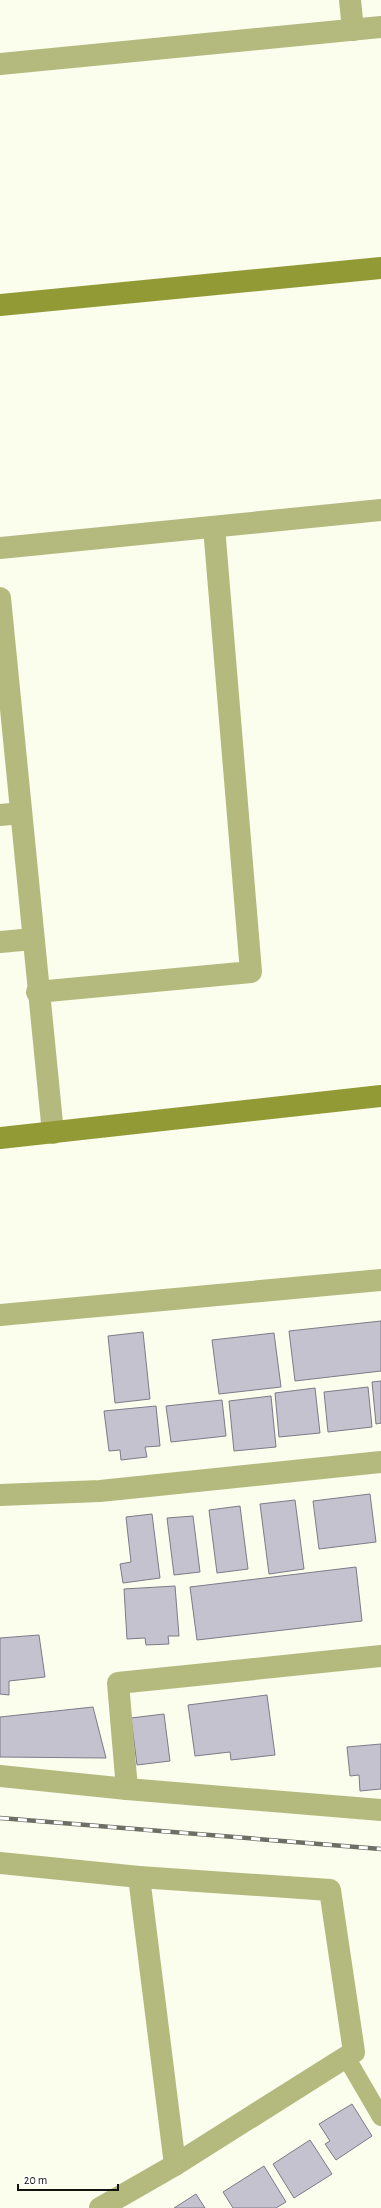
<svg xmlns="http://www.w3.org/2000/svg" width="381" height="2208" font-family="'Alegreya Sans',sans-serif">
<style>
.building{fill:#c5c2d0;stroke:#7e7a88}
.lines{fill:none;stroke-linecap:round;stroke-linejoin:round}
.lane{stroke:#b4ba7e;stroke-width:18}
.street{stroke:#b4ba7e;stroke-width:22}
.secondary{stroke:#929a36;stroke-width:22}
.rail-casing{stroke:#6d6e65;stroke-width:4.5}
.rail{stroke:#fff;stroke-width:3;stroke-dasharray:9;stroke-linecap:butt}
</style>
<rect width="100%" height="100%" fill="#fbfded"/>
<g class="building">
<path d="M381 1321V1371L295 1381 289 1331Z"/>
<path d="M143 1332 150 1399 115 1403 108 1336Z"/>
<path d="M274 1333 281 1387 219 1394 212 1340Z"/>
<path d="M381 1381V1423L376 1424 372 1382Z"/>
<path d="M368 1387 372 1427 328 1432 324 1392Z"/>
<path d="M315 1388 320 1433 279 1437 275 1393Z"/>
<path d="M271 1396 276 1447 234 1451 229 1401Z"/>
<path d="M222 1400 226 1436 171 1442 166 1406Z"/>
<path d="M156 1406 160 1446 145 1447 147 1457 121 1460 120 1450 109 1451 104 1411Z"/>
<path d="M370 1494 376 1542 319 1549 313 1501Z"/>
<path d="M295 1500 304 1569 269 1574 260 1504Z"/>
<path d="M240 1506 248 1569 217 1573 209 1510Z"/>
<path d="M152 1514 160 1578 123 1583 120 1564 131 1562 126 1517Z"/>
<path d="M193 1516 200 1572 174 1575 167 1518Z"/>
<path d="M356 1567 362 1621 197 1640 190 1587Z"/>
<path d="M175 1586 179 1636H168L169 1644 146 1645 145 1638 127 1639 124 1589Z"/>
<path d="M39 1635 45 1677 9 1681V1695L0 1694V1638Z"/>
<path d="M267 1695 275 1755 231 1760 230 1752 195 1756 188 1705Z"/>
<path d="M93 1707 106 1758 0 1757V1717Z"/>
<path d="M164 1714 170 1761 137 1765 131 1718Z"/>
<path d="M381 1744V1789L360 1791 359 1775 350 1776 347 1747Z"/>
<path d="M352 2104 372 2136 336 2160 325 2144 330 2141 319 2124Z"/>
<path d="M310 2140 332 2174 294 2198 273 2164Z"/>
<path d="M264 2166 286 2202 276 2208H233L223 2192Z"/>
<path d="M196 2194 205 2208H174Z"/>
</g>
<g class="lines">
<path class="lane" d="M346 2057 381 2117"/>
<g class="street">
<path d="M350 0 353 30"/>
<path d="M0 64 381 27"/>
<path d="M0 548 381 510"/>
<path d="M0 598 53 1133"/>
<path d="M0 815 21 813"/>
<path d="M0 942 33 939"/>
<path d="M37 992 251 972 214 527"/>
<path d="M0 1315 381 1280"/>
<path d="M0 1495 100 1491 381 1462"/>
<path d="M0 1776 127 1789 381 1810"/>
<path d="M127 1789 118 1683 381 1656"/>
<path d="M0 1863 139 1877 330 1890 354 2052 175 2165 100 2208"/>
<path d="M139 1877 175 2165"/>
</g>
<g class="secondary">
<path d="M0 305 381 268"/>
<path d="M0 1138 381 1096"/>
</g>
<defs>
<path id="rail" d="M0 1818 381 1849"/>
</defs>
<use href="#rail" class="rail-casing"/>
<use href="#rail" class="rail"/>
</g>
<path d="M18 2184v6h100v-6" fill="none" stroke="#12130e" stroke-width="2"/>
<text x="24" y="2184" font-size="12" fill="#12130e" stroke="#ffffff" stroke-width="3" paint-order="stroke">20 m</text>
</svg>
